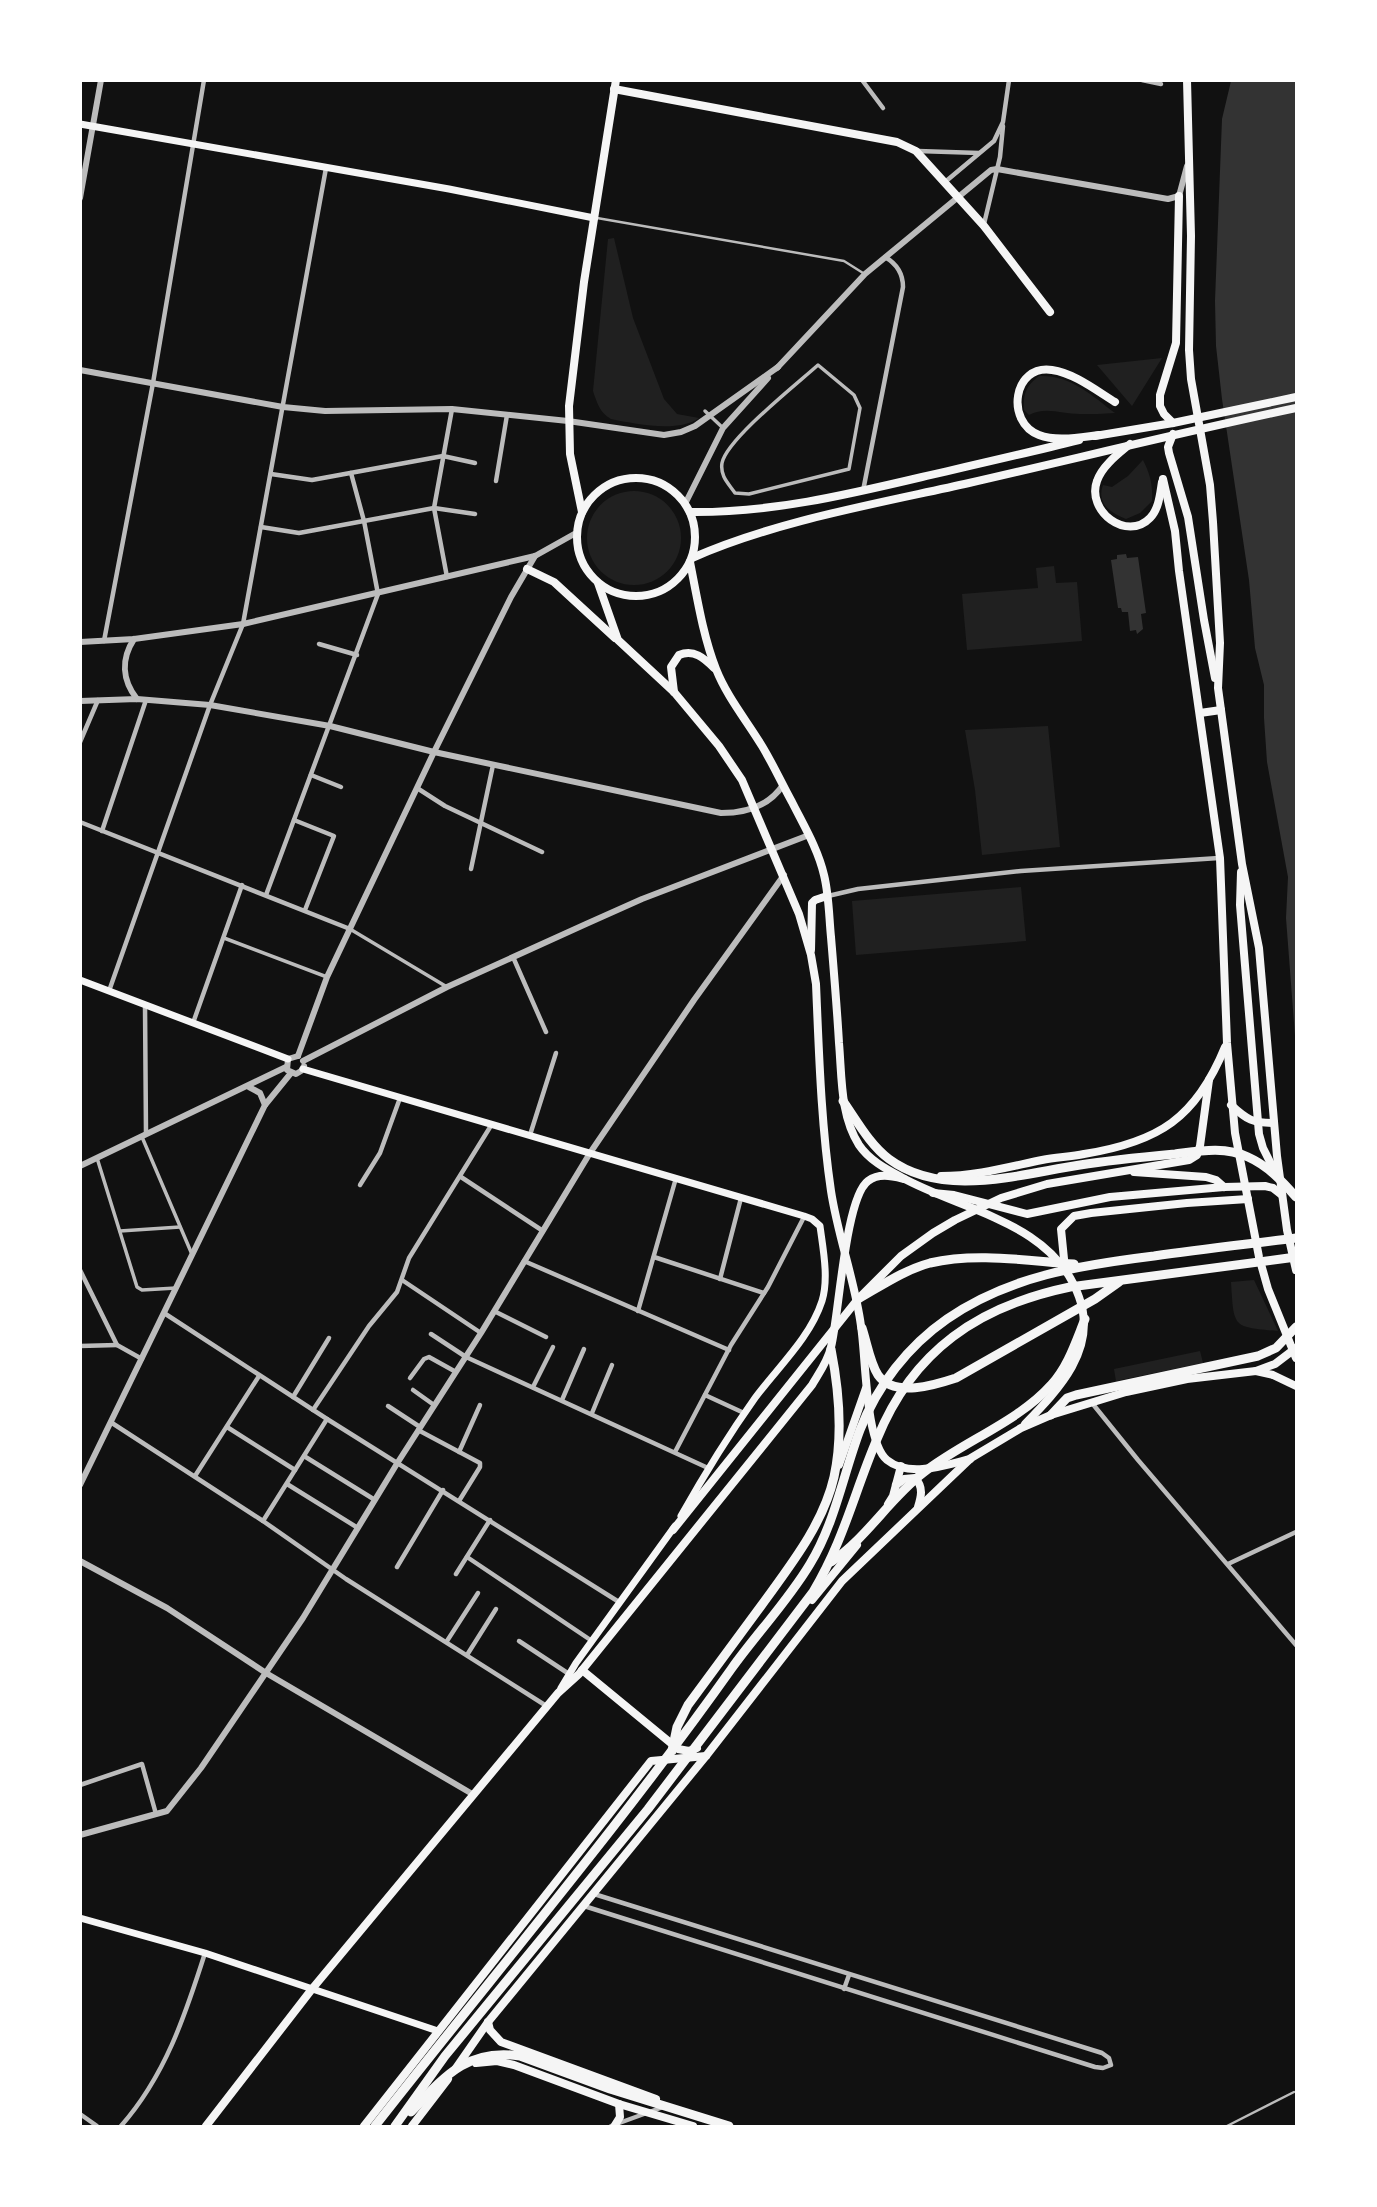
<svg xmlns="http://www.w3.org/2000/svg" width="1377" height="2207" font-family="Lora,serif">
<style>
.green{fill:#202020}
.water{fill:#333}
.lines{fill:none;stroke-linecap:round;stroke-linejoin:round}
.service{stroke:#bcbcbc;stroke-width:2.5}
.pedestrian{stroke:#bcbcbc;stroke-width:3.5}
.minor{stroke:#bcbcbc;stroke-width:4.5}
.tertiary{stroke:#bcbcbc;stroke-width:6}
.secondary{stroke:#f5f5f5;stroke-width:7}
.primary{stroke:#f5f5f5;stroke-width:8}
.trunk{stroke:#f5f5f5;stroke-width:8}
.motorway{stroke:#f5f5f5;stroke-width:9}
</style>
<rect width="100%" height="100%" fill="#111"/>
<g class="green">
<path d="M614 238 633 318 664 399 677 414 699 418C678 433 636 424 611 419 600 413 597 403 593 391L608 239Z"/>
<path d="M1162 358 1132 406 1097 365Z"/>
<path d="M1039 376C1071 375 1091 395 1115 413 1103 414 1091 414 1080 414 1062 414 1045 406 1029 415L1024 410C1023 394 1026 386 1039 376Z"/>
<path d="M1143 460C1150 474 1153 485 1152 501L1140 513 1126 519C1111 513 1096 504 1103 485L1112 487 1128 476Z"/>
<circle cx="634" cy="538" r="47"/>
<path d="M1054 566 1056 583 1077 582 1082 641 967 650 962 594 1038 588 1036 568Z"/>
<path d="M1048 726 1060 847 982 855 975 790 965 730Z"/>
<path d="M1021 887 1026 941 856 955 852 901Z"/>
<path d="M1254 1280 1278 1331C1232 1327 1234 1328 1231 1282Z"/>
<path d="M1200 1351 1203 1363 1116 1381 1114 1369Z"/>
</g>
<g class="water">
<path d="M1231 81H1296V1049L1286 918 1288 877 1267 762 1264 718V685L1255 648 1249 580 1222 399 1216 346 1215 301 1222 119Z"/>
<path d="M1126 554 1127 558 1138 557 1146 613 1141 614 1143 629 1137 634 1136 630 1130 631 1128 612H1122L1121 608H1118L1111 560 1117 559V555Z"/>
</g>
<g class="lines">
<g class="service">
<path d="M597 218 844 261 863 273"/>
<path d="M1227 2126 1294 2092"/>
</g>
<g class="pedestrian">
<path d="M818 365 854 395 860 408 849 469 749 494 735 493C728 483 720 476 722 463 727 439 797 384 818 365Z"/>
<path d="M705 411 723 428"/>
<path d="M350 929 447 987"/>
<path d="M224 938 327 977"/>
<path d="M142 1137 191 1252"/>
<path d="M97 1158 137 1287 142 1290 176 1288"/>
<path d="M120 1231 180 1227"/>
</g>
<g class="minor">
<path d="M862 80 883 108"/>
<path d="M1142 80 1161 84"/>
<path d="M918 151 979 153"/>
<path d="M945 182 994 141 1003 122 1009 80"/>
<path d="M984 224 1000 157 1003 126"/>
<path d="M271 474 312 480 443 456 475 463"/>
<path d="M496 481 507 415"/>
<path d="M863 491 903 287C903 273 897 264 885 257"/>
<path d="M261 527 299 533 434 508 475 514"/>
<path d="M447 577 434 508 452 409"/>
<path d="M104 641 153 383 204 80"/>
<path d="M319 644 357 655"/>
<path d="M80 742 98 700"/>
<path d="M311 775 341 787"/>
<path d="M417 788 445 806 542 852"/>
<path d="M294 820 334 836 305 910"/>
<path d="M80 822 350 929"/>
<path d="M102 831 146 700"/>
<path d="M471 869 493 765"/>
<path d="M266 895 378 594 364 521 351 473"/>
<path d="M828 896 858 889 1021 871 1219 858"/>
<path d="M513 957 546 1032"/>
<path d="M109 991 210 705 243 624 326 168"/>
<path d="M145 1005 146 1133"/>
<path d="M193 1023 242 885"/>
<path d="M530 1135 556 1053"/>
<path d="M461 1177 543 1231"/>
<path d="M360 1185 380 1153 400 1098"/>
<path d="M654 1257 764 1293"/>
<path d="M524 1261 729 1350"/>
<path d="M80 1270 117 1345 142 1359"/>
<path d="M720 1279 741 1198"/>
<path d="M402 1280 481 1333"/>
<path d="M494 1311 546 1337"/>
<path d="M638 1311 676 1178"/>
<path d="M164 1313 327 1419 619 1602"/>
<path d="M431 1334 466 1357 708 1468"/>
<path d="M80 1346 117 1345"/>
<path d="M410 1378 424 1359 429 1357 456 1372"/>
<path d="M533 1387 553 1347"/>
<path d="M413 1390 434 1405"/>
<path d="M705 1395 744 1413"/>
<path d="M293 1397 329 1338"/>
<path d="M562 1400 584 1349"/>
<path d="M1092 1403 1138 1460 1296 1645"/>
<path d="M388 1406 420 1427"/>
<path d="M313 1410 369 1326 397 1292 409 1258 492 1124"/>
<path d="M592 1413 612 1365"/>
<path d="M112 1423 263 1521 346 1579 548 1707"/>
<path d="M227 1427 295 1470"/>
<path d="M418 1430 480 1463V1467L459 1501"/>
<path d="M459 1452 480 1405"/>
<path d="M675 1452 731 1345 768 1287 804 1217"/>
<path d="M304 1456 375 1500"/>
<path d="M195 1476 259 1376"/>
<path d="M287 1484 358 1528"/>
<path d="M263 1521 327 1419"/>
<path d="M467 1557 592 1641"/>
<path d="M1228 1564 1296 1532"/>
<path d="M397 1567 443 1490"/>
<path d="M456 1574 490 1520"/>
<path d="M447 1641 478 1593"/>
<path d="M519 1641 569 1674"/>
<path d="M467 1655 496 1609"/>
<path d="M80 1785 142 1764 156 1814"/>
<path d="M584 1906 1095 2067 1103 2068 1111 2065 1109 2058 1102 2053 594 1894"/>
<path d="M844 1989 849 1975"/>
<path d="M80 2114 97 2126"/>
<path d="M121 2126C165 2076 185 2016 205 1953"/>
<path d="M611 2126 663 2107"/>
</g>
<g class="tertiary">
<path d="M80 198 101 80"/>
<path d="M777 368 865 274 991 170 997 169 1168 199 1179 196 1187 166"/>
<path d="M80 370 283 407 325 411 452 409 568 421 664 435 681 432 695 426 778 367"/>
<path d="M685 504 723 428 768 378"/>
<path d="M134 639C121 659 122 680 137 699"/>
<path d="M80 642 134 639 243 624 535 556 576 533"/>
<path d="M80 701 137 699 210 705 330 726 434 752 721 813C745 813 769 806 783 785"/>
<path d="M298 1056 327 977 434 752 511 597 535 556"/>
<path d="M298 1056 288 1059 287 1070 296 1074 301 1071 304 1066"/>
<path d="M303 1061 447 987 586 924 642 899 809 835"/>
<path d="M249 1087 260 1093 265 1105"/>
<path d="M80 1166 286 1067"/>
<path d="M80 1485 265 1105 291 1073"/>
<path d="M80 1561 167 1608 266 1673 474 1795"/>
<path d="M80 1835 167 1811 201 1768 303 1618 398 1462 481 1333 590 1153 694 1000 784 875"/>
</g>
<g class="secondary">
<path d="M80 124 449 189 594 218"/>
<path d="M80 980 288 1059"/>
<path d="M303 1069 804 1216 812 1219 820 1226C823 1249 829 1278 822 1301 810 1338 778 1367 755 1398 728 1436 704 1475 681 1516"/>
<path d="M561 1688 576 1663 675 1526"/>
<path d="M80 1918 205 1953 438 2031"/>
</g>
<g class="primary">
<path d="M1173 423 1164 414 1160 406V395L1176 343 1179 196"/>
<path d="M1095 436 1173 423 1296 397"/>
<circle cx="636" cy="537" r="59"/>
<path d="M690 512C770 513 846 495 922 477 974 465 1027 453 1079 440"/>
<path d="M692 558C775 521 880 503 969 483 1078 458 1187 431 1296 408"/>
<path d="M690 562C697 597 703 636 716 669 727 697 747 721 762 746 773 764 782 784 792 802 804 826 818 849 824 875 829 895 829 917 831 937 834 973 837 1008 839 1043 842 1077 840 1115 859 1145 869 1160 886 1169 901 1177 962 1211 1053 1222 1079 1297 1098 1349 1059 1389 1025 1424"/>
<path d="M527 569 554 582 615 638"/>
<path d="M598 583 618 640 674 692 719 746 742 780 799 914 811 955 816 984C819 1053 821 1123 831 1191 838 1237 855 1281 861 1326 866 1356 865 1442 887 1460 909 1478 946 1465 970 1459"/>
<path d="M674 692 671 667 679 655C694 649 704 658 714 668"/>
<path d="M811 950 812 903 815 900 827 896"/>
<path d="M1256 1371 1273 1375 1296 1386"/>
<path d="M839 1465 866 1388"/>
<path d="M896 1485 904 1479 915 1478C924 1487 921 1497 918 1507"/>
<path d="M888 1504 893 1496 901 1466"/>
<path d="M812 1600 857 1545"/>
<path d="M582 1670 678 1749 689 1751 697 1748"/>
<path d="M488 2022 490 2030 501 2042 656 2099"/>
<path d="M476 2063 497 2061 514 2065 619 2104 693 2126"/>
<path d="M456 2068 488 2022 706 1756 842 1581 971 1458 1021 1428 1051 1415 1126 1392 1187 1379 1256 1371 1275 1364 1296 1348"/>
<path d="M615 2125 620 2117 619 2104"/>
<path d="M206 2126 312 1989 558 1693 579 1674 812 1385C819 1373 828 1361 831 1347 839 1316 845 1198 868 1181 879 1173 891 1176 904 1179"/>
<path d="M364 2126 651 1761 706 1756"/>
<path d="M412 2126 448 2079"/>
</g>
<g class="trunk">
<path d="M1187 80 1191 236 1189 350 1191 379 1210 485 1213 522 1220 643 1218 688 1242 864 1259 948 1277 1156 1287 1230 1296 1270"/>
<path d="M614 89 897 142 916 151 984 226 1050 312"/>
<path d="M1173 434 1168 447 1169 453 1188 517 1204 620 1215 678"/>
<path d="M1099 435C1081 437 1057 442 1039 435 1005 422 1013 364 1052 370 1074 373 1097 391 1115 402"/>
<path d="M1130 444C1118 454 1102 466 1097 481 1086 511 1127 542 1150 518 1159 509 1160 494 1162 482"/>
<path d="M1163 479 1175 531 1179 571 1220 858 1227 1043 1235 1133 1259 1257 1268 1289 1296 1358"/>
<path d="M582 512 570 454 569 406 584 282 616 80"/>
<path d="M1200 713 1221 710"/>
<path d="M1241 872 1240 905 1259 1134 1263 1148 1277 1176"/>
<path d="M1231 1105C1247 1120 1253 1123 1274 1123"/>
<path d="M1134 1172 1206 1177 1216 1180 1224 1187"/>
<path d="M941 1176C976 1176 1008 1167 1042 1160 1056 1157 1070 1157 1084 1154 1159 1142 1196 1118 1225 1047"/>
<path d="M933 1193 954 1195 1027 1214 1110 1197 1224 1187 1265 1186 1273 1188 1282 1195"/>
<path d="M1065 1269 1061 1229 1074 1216 1091 1213 1187 1203 1248 1199"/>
<path d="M673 1530 858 1299 901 1256 933 1233 955 1220 1001 1198 1047 1184 1189 1160 1197 1155 1200 1146 1209 1080"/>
</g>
<g class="motorway">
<path d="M843 1101C857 1121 870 1145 889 1159 943 1199 1020 1174 1080 1165 1111 1160 1143 1157 1175 1154 1199 1151 1225 1146 1248 1157 1268 1166 1282 1181 1296 1197"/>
<path d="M858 1299C881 1286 904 1270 930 1263 976 1252 1028 1261 1074 1264"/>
<path d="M862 1328C867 1343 870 1363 878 1375 894 1398 935 1385 956 1378L1095 1299 1119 1282"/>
<path d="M1051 1415 1067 1398 1076 1395 1258 1356 1276 1348 1296 1327"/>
<path d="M831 1562C867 1538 889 1499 923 1473 962 1442 1018 1422 1051 1385 1068 1367 1076 1341 1085 1319"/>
<path d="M672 1751 677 1727 688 1705C712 1672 737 1639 761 1606 789 1567 823 1525 834 1477 843 1436 839 1390 831 1349"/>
<path d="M411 2112C444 2077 467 2048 520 2056L610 2089 729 2126"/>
<path d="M375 2126C494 1974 620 1826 732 1668 757 1633 788 1601 810 1564 835 1523 843 1475 860 1430 877 1386 908 1346 947 1319 1009 1276 1081 1265 1154 1256 1202 1249 1249 1244 1296 1238"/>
<path d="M395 2126 445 2056 648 1809 813 1592C844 1540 854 1493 877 1439 913 1350 979 1306 1070 1287L1296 1257"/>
</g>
</g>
<rect width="1377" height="2207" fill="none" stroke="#ffffff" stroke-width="164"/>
</svg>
